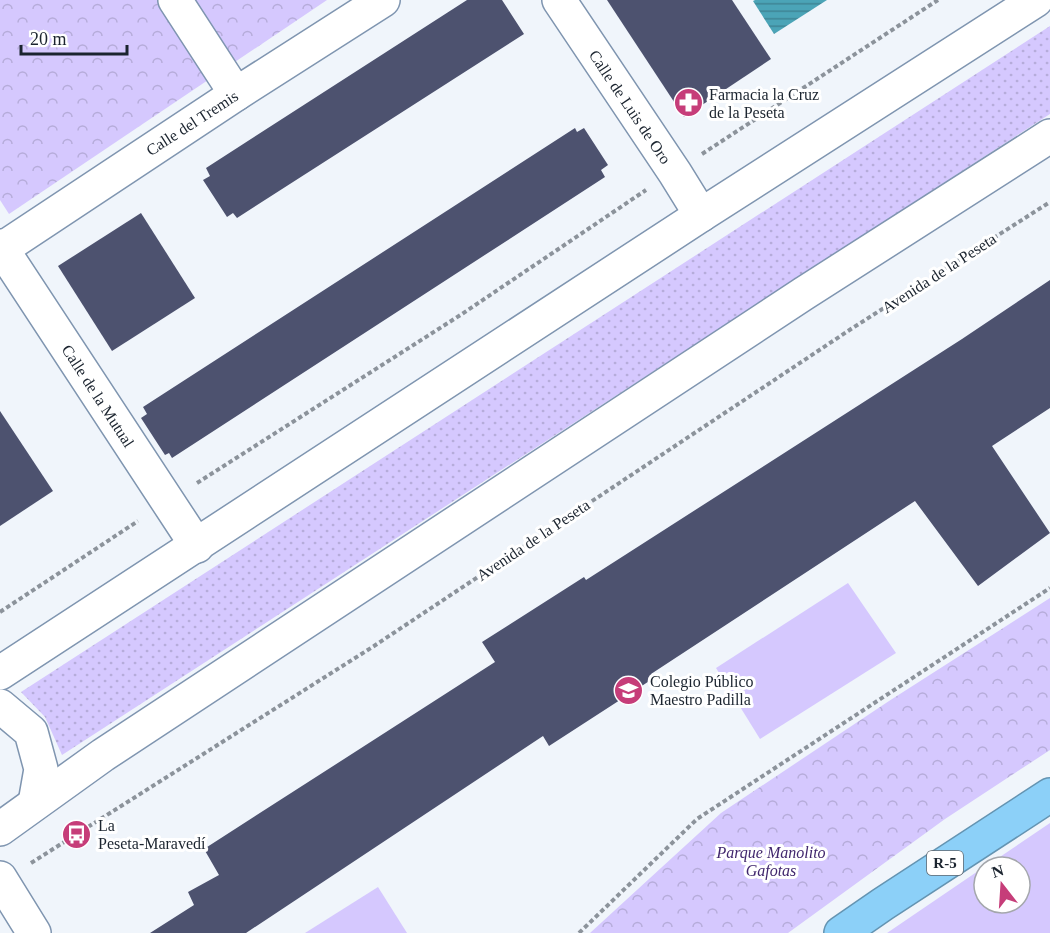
<svg xmlns="http://www.w3.org/2000/svg" width="1050" height="933" font-family="'Times New Roman',serif">
<style>
.grass{fill:#d5c8fe}
.forest{fill:url(#forest-crowns)}
.garden{fill:url(#garden-dots)}
.water{fill:url(#water-rules)}
.building{fill:#4d526f}
.lines{fill:none;stroke-linecap:round;stroke-linejoin:round}
.minor-casing{stroke:#7f95b0;stroke-width:36}
.highway-casing{stroke:#6494b2;stroke-width:36}
.path{stroke:#8c939b;stroke-width:4;stroke-dasharray:4.5 3;stroke-linecap:butt}
.minor{stroke:#fff;stroke-width:33}
.highway{stroke:#8cd0f8;stroke-width:33}
.labels{text-anchor:middle;dominant-baseline:central;stroke-width:6;stroke-linejoin:round;paint-order:stroke}
.shield{fill:#fff;stroke:#5f666d;stroke-width:1.5}
.shield-label{font-size:15px;font-weight:bold;fill:#1b242f}
.poi-label{font-size:16px;fill:#1b242f;stroke:#fff;text-anchor:start}
.street-label{font-size:16px;fill:#1b242f;stroke:#fff}
.park-label{font-size:16px;font-style:italic;fill:#40266d;stroke:#fff}
</style>
<defs>
<pattern id="forest-crowns" width="20" height="18" patternUnits="userSpaceOnUse" patternTransform="scale(1.5)"><rect width="20" height="18" fill="#d5c8fe"/><path d="M2 6a3 3 0 1 1 6 0M12 15a3 3 0 1 1 6 0" fill="none" stroke="#b6acda"/></pattern>
<pattern id="garden-dots" width="8" height="8" patternUnits="userSpaceOnUse" patternTransform="scale(1.5)"><rect width="8" height="8" fill="#d5c8fe"/><path d="M2 2h.1M6 6h.1" fill="none" stroke="#b6acda" stroke-width="1.8" stroke-linecap="round"/></pattern>
<pattern id="water-rules" width="6" height="5" patternUnits="userSpaceOnUse" patternTransform="scale(1.5)"><rect width="6" height="5" fill="#4ba4b7"/><path d="M0 2.5h6" fill="none" stroke="#3e8595"/></pattern>
</defs>
<rect width="100%" height="100%" fill="#f0f5fb"/>
<g class="grass">
<path d="M848 583 896 653 760 739 716 668Z"/>
<path d="M1050 823V933H887L984 867V903H1020V867H985Z"/>
<path d="M378 887 407 933H305Z"/>
</g>
<g class="forest">
<path d="M0 0H327L9 214 0 200Z"/>
<path d="M1050 598V750L945 819 788 933H590L721 813 889 701Z"/>
</g>
<path class="garden" d="M1050 26V114L62 755 45 717 21 692Z"/>
<path class="water" d="M755 0H827L774 34 753 1Z"/>
<g class="building">
<path d="M467 0H502L524 34 237 218 233 213 227 217 203 180 210 176 206 168Z"/>
<path d="M607 0H732L771 59 684 117Z"/>
<path d="M575 128 577 132 584 128 608 165 601 170 605 177 172 458 169 453 165 455 141 418 147 414 143 407Z"/>
<path d="M141 213 195 298 112 351 58 266Z"/>
<path d="M1050 280V408L992 446 1050 533 978 586 915 501 651 674 654 678 549 746 543 736 246 933H150L194 905 188 892 219 875 204 849 495 662 482 642 584 577 586 580 962 339Z"/>
<path d="M0 411 53 491 0 526Z"/>
</g>
<g class="lines">
<defs>
<g id="minor">
<path d="M175 0 236 94"/>
<path d="M559 0 675 173 701 215"/>
<path d="M0 246 197 546"/>
<path d="M2 249 236 94 383 0"/>
<path d="M0 673 701 215 1036 0"/>
<path d="M0 706 31 732 41 769 35 803"/>
<path d="M0 829 103 755 803 294 1050 136"/>
<path d="M0 878 34 933"/>
</g>
<path id="highway" d="M841 933 883 904 1050 795"/>
</defs>
<use href="#minor" class="minor-casing"/>
<use href="#highway" class="highway-casing"/>
<g class="path">
<path d="M702 154 938 0"/>
<path d="M197 483 462 314 646 190"/>
<path d="M0 612 138 521"/>
<path d="M31 863 374 646 851 329 1050 202"/>
<path d="M579 933 697 819 1050 588"/>
</g>
<use href="#minor" class="minor"/>
<use href="#highway" class="highway"/>
</g>
<defs>
<symbol id="pharmacy-disc" viewBox="-11 -11 22 22"><circle r="9.5" fill="#c63d79" stroke="#fff"/><path d="M-2-6h4v4h4v4h-4v4h-4v-4h-4v-4h4Z" fill="#fff"/></symbol>
<symbol id="school-disc" viewBox="-11 -11 22 22"><circle r="9.5" fill="#c63d79" stroke="#fff"/><path d="M0-5L7-2L0 1L-7-2ZM-4 1L0 2.5L4 1V4Q0 6-4 4Z" fill="#fff"/></symbol>
<symbol id="bus-disc" viewBox="-11 -11 22 22"><circle r="9.5" fill="#c63d79" stroke="#fff"/><path d="M-5-6H5V4H4V6H2V4H-2V6H-4V4H-5ZM-3.5-4V0h7V-4ZM-3.5 1.2v1.5H-2V1.2ZM2 1.2v1.5H3.5V1.2Z" fill="#fff"/></symbol>
</defs>
<g fill-rule="evenodd">
<use href="#pharmacy-disc" x="672" y="86" width="33" height="33"/>
<use href="#school-disc" x="612" y="674" width="33" height="33"/>
<use href="#bus-disc" x="60" y="818" width="33" height="33"/>
</g>
<g class="labels">
<rect class="shield" x="927" y="851" width="36" height="24" rx="4.5"/>
<g class="shield-label">
<text x="945" y="863">R-5</text>
</g>
<g class="poi-label">
<text x="709" y="94">Farmacia la Cruz<tspan x="709" dy="18">de la Peseta</tspan></text>
<text x="650" y="681">Colegio Público<tspan x="650" dy="18">Maestro Padilla</tspan></text>
<text x="98" y="825">La<tspan x="98" dy="18">Peseta-Maravedí</tspan></text>
</g>
<g class="street-label">
<text transform="translate(630 107) rotate(56)">Calle de Luis de Oro</text>
<text transform="translate(192 123) rotate(-33)">Calle del Tremis</text>
<text transform="translate(939 273) rotate(-33)">Avenida de la Peseta</text>
<text transform="translate(98 396) rotate(57)">Calle de la Mutual</text>
<text transform="translate(533 540) rotate(-34)">Avenida de la Peseta</text>
</g>
<g class="park-label">
<text x="771" y="852">Parque Manolito<tspan x="771" dy="18">Gafotas</tspan></text>
</g>
</g>
<g transform="translate(1002 885) rotate(343)"><circle r="28" fill="#ffffff" stroke="#a4a7ac" stroke-width="1.5"/>
<path d="M0-4.5L10 22L0 15L-10 22Z" fill="#c63d79"/>
<text y="-9" font-size="16" font-weight="bold" text-anchor="middle" fill="#1b242f">N</text>
</g>
<path d="M21 45v9h106v-9" fill="none" stroke="#1b242f" stroke-width="3"/>
<text x="30" y="45" font-size="18" fill="#1b242f" stroke="#ffffff" stroke-width="4.5" paint-order="stroke">20 m</text>
</svg>
